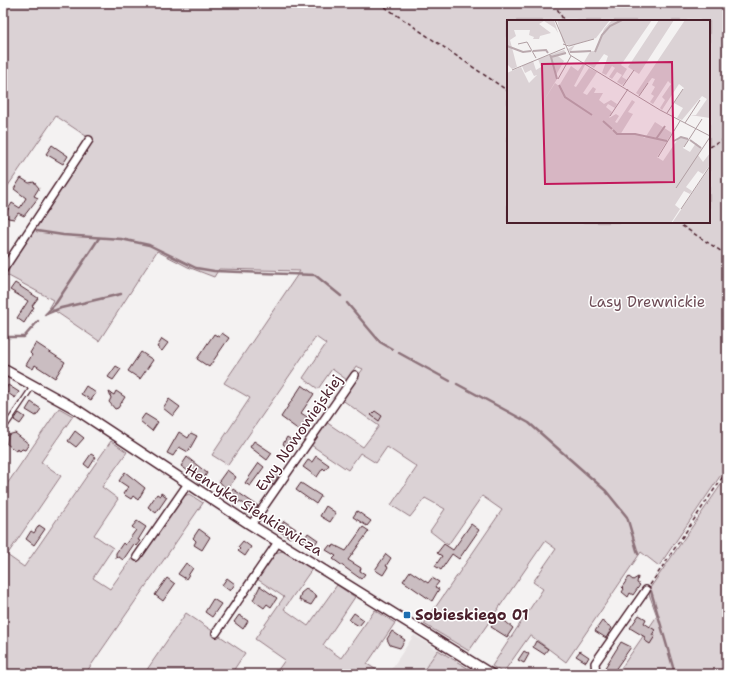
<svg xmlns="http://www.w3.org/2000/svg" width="730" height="677" font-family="'Shantell Sans',sans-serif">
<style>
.built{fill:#e7e2e3}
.green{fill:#dbd2d5;stroke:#927880;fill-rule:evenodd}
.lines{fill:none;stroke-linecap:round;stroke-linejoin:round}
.stream{stroke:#8d727a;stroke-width:2.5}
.building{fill:#cabdc1;stroke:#4a1f2b}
.service-casing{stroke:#4a1f2b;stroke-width:6}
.minor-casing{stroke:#4a1f2b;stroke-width:10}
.tertiary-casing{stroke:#4a1f2b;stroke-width:12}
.path{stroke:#4a1f2b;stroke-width:1.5;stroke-dasharray:4 3;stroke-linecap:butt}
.service{stroke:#fff;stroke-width:3.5}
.minor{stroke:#fff;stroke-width:7}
.tertiary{stroke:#fff;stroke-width:9}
.poi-dot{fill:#1f6fb2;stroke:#fff;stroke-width:1.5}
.labels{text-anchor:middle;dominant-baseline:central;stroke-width:3;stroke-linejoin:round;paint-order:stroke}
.park-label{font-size:15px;fill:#6e4c56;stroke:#fff}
.street-label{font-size:15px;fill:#4a1f2b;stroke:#fff}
.poi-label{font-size:15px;font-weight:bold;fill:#4a1f2b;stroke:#fff;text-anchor:start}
.inset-river{fill:none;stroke:#baa9ae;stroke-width:2}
.inset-road{fill:none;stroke:#b09ea2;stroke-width:1}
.view{fill:#c2185b;fill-opacity:0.15;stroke:#c2185b;stroke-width:2}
.inset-edge{fill:none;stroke:#4a1f2b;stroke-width:2}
</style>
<rect width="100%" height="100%" fill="#f4f2f2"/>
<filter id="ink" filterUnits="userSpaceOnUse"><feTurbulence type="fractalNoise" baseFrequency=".025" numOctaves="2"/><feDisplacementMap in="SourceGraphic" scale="8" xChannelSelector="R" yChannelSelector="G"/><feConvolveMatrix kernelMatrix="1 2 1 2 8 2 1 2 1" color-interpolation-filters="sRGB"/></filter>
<g filter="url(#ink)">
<path class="built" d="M414 635 438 650 421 674H388Z"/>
<g class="green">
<path d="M3 3H727V466L659 566 641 552 566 662 530 635 503 673 492 666 543 589 533 582 556 549 545 541 469 651 424 624 502 510 482 496 448 545 430 531 445 509 425 498 410 517 391 505 417 467 387 447 376 463 360 453 348 470 311 445 326 422 363 447 379 426 341 399 363 369 356 366 347 380 332 369 318 389 303 378 326 344 316 337 228 465 212 455 250 398 224 383 300 271 219 269 214 277 188 267 157 251 99 341 49 307 53 300 5 274 92 140 56 116 3 193ZM508 21H709V222H508Z"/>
<path d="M59 408 73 416 41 462 61 476 7 555 24 567 111 441 127 452 102 487 118 499 94 535 113 548 93 578 110 589 132 558 138 562 182 497 189 494 203 503 85 674H3V490Z"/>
<path d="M727 476V674H617L657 616 648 591Z"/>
<path d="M283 551 312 569 284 609 308 626 337 585 355 597 323 645 341 658 375 610 395 623 367 664 383 674H275L285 660 255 639 284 597 257 579 274 553Z"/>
<path d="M186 613 245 653 231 674H144Z"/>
<path d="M438 650 477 674H421Z"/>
</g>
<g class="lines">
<g class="stream">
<path d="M37 231 63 235 121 239 149 245 196 268 214 271 315 275 341 296"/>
<path d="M347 303 380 342 392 349"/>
<path d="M46 314 61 308 121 294"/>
<path d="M45 315 56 303 99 238"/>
<path d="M3 337H24L38 321"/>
<path d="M399 353 450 381"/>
<path d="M457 384 529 423 606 491 627 517 638 554"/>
<path d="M651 591 675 674"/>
</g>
</g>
<g class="building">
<path d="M52 145 68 156 63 164 46 154Z"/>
<path d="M21 178 29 183 34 182 39 188 34 196 38 198 24 216 18 213 14 219 8 218 5 214 12 203 20 208 26 198 14 189Z"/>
<path d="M15 283 38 298 32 306 34 307 24 323 17 318 28 301 10 290Z"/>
<path d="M222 333 229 338 209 367 197 359 214 334 219 337Z"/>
<path d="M162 339 168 343 162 351 157 347Z"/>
<path d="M36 343 65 362 55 378 35 365 33 369 26 365 32 355 30 353Z"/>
<path d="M141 352 153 360 140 379 128 371Z"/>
<path d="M116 366 121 369 113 380 108 377Z"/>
<path d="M8 385 19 392 15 398 5 391Z"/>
<path d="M302 385 314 394 301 413 312 420 303 433 281 417Z"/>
<path d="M86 386 96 393 91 400 81 394Z"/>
<path d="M116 391 125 397 118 408 115 409 109 402 111 398 109 392 114 395Z"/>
<path d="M169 399 180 407 173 416 163 408Z"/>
<path d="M31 402 41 409 36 416 26 410Z"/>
<path d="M375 411 382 416 379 421 371 415Z"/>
<path d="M19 413 25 417 20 424 14 420Z"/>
<path d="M145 414 158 422 152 431 140 421Z"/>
<path d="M75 431 84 438 76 447 68 441Z"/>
<path d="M179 432 188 438 191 433 197 436 188 452 179 447 173 456 167 453Z"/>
<path d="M15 433 29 444 25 450 22 449 20 451 17 449 16 451 7 444 8 435Z"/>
<path d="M287 437 293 441 288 448 283 444Z"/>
<path d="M254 441 272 453 267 460 250 447Z"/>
<path d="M91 454 96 457 89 468 84 464Z"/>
<path d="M316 456 329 465 325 470 323 468 317 477 303 467 308 460 312 462Z"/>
<path d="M187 457 207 473 204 478 193 470 191 473 181 466Z"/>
<path d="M259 463 264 467 250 486 245 483Z"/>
<path d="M227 470 236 477 227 490 219 481Z"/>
<path d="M275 471 280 474 273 485 270 483Z"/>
<path d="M125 472 145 488 138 500 133 496 131 499 123 494 128 487 119 481Z"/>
<path d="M301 483 321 496 316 504 296 490Z"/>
<path d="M233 489 258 506 254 511 240 501 238 503 228 497Z"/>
<path d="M161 493 167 497 156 513 148 507 157 494 160 496Z"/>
<path d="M326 506 336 513 330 522 320 516Z"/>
<path d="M357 511 371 521 367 526 353 517Z"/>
<path d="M137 521 146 527 138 540 140 541 136 546 134 544 123 560 119 557 116 558V553L123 543 125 545 136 530 132 527Z"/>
<path d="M284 521 296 529 290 538 278 530Z"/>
<path d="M471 524 479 530 459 559 452 554 441 570 435 566 442 556 437 553 444 544 453 550Z"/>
<path d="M39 525 45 529 34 545 26 539 31 531 34 533Z"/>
<path d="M363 527 369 531 348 560 361 568 360 571 365 574 361 579 333 559 336 556 326 550 330 545 333 547 334 545 346 551Z"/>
<path d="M199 529 210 537 202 550 194 545 196 541 193 538Z"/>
<path d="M308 533 318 540 312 548 302 542Z"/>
<path d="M243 541 251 547 245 556 238 551 240 549 238 547Z"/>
<path d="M386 554 391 558 386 566 388 567 383 575 375 570Z"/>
<path d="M186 563 193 568 186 579 178 574Z"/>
<path d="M410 571 428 583 432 578 439 582 435 587 439 589 432 601 403 581Z"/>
<path d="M629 577 633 580 638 577 637 583 640 585 633 595 630 593 628 597 622 592 624 589 622 587Z"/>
<path d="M167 578 175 584 163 601 155 595Z"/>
<path d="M227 578 235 584 230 591 222 585Z"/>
<path d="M260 586 277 598 271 607 267 604 264 608 253 600Z"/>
<path d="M306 589 317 596 311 605 299 600 301 593Z"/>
<path d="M213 599 221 604 212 617 205 612Z"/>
<path d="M354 613 364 620 359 626 349 620Z"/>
<path d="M239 615 248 621 243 629 234 622Z"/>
<path d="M639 615 646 619 644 623 655 630 652 635 655 636 650 644 644 640 645 637 630 628Z"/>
<path d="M499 616 513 628 507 637 491 627Z"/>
<path d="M602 621 612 628 606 638 595 631Z"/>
<path d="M392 631 405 640 400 648 390 645 387 639Z"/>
<path d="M536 641 548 649 544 654 533 647Z"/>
<path d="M621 642 631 647 612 674H601Z"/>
<path d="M524 651 529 654 524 663 518 660Z"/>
<path d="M580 651 589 657 586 662 576 656Z"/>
</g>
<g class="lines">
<defs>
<path id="service" d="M3 430 33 386"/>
<g id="minor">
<path d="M3 270 89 140"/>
<path d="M251 525 355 375"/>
<path d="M137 557 187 485"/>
<path d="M216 633 278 542"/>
<path d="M596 674 595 663 646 590"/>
</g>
<path id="tertiary" d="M3 369 74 408 251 525 491 674"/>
</defs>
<use href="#service" class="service-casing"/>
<use href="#minor" class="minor-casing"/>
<use href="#tertiary" class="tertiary-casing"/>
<g class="path">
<path d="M379 3 508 91"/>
<path d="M554 3 564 21"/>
<path d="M709 147 727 138"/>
<path d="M676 222 727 255"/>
<path d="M650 585 726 472"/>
</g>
<use href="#service" class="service"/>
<use href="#minor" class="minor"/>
<use href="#tertiary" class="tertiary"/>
</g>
</g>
<rect class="poi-dot" x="403" y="611" width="8" height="8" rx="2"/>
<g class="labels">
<g class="park-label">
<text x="647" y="302">Lasy Drewnickie</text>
</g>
<g class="street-label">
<text transform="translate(299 433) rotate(-55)">Ewy Nowowiejskiej</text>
<text transform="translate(254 510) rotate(32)">Henryka Sienkiewicza</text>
</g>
<g class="poi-label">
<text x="415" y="615">Sobieskiego 01</text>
</g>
</g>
<g transform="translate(507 20)">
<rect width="203" height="203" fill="#f4f2f2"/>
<path d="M0 0H47L51 13 48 8 37 1 32 4 44 13 33 16 32 19H26L27 17 22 15 23 10H7L9 16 3 20 10 47 5 49 0 44ZM50 0H103L89 18 63 26 56 22ZM105 0H145L114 45 120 49 115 57 120 60 115 65 110 62 115 55 110 52 105 59 102 57 108 48 105 46 99 55 95 53 101 36 97 34 87 48 77 42 83 32 63 33 61 29 68 25 64 31H89L97 9ZM152 0H167L132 54 121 47ZM178 0H203V98L183 95H189L200 79 195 76 175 100 170 98 176 88 167 83 177 68 172 64 155 90 153 88 158 80 155 77 164 64 161 61 146 84 143 82 147 76 144 74 148 67 145 65 148 59 145 58 132 75 129 73ZM57 30 59 33 51 36 57 41 49 55 50 59 36 82 48 63 52 66 64 46 71 51 76 44 78 45 67 66 69 67 82 48 90 52 76 73 80 75 86 67 89 69 87 73H96L92 80 97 84 104 80 110 84 108 88 101 84 99 87 105 92 102 98 109 94 112 96 108 102 110 103 125 80 128 82 121 92 126 94 113 115 128 113 138 118 148 102 165 113 150 137 156 141 173 116 182 119 176 128 183 132 189 123 195 128 191 135 196 142 203 133V145L196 154 191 151 179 167 185 171 183 174 177 171 168 185 173 189 164 203H0V53L14 47 22 63 30 55 27 56 24 50 18 53 15 46 26 41 29 50 34 47 31 39ZM203 147V203H165Z" fill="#dbd2d5"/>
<path class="inset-river" d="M0 26 16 32 24 31M26 31 39 30 41 33M63 32 84 31M88 32 95 15 103 6 115 0M43 35 44 37 59 33M44 37 50 59M52 65 58 77 85 95M96 101 105 109M106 110 110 114H128L160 121M149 119 158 106M183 120 194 128M167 121 174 117 181 119"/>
<path class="inset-road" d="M48 0 63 35 153 90 203 116M11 24 20 22 29 38M56 24 62 26 87 19M5 50 58 28M51 59 64 36M116 66 127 50M132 76 141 63M160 93 176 69M103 96 121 69M178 103 193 80M177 127 195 99M151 137 173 101M169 168 203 117M174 189 203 146"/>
<path class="view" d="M165 42 167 162 38 164 35 44Z"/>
<rect width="203" height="203" class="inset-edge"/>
</g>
<rect width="730" height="677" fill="none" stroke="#fff" stroke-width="16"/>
<rect x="8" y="8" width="714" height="661" fill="none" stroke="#4a1f2b" stroke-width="1.5" filter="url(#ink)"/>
</svg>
